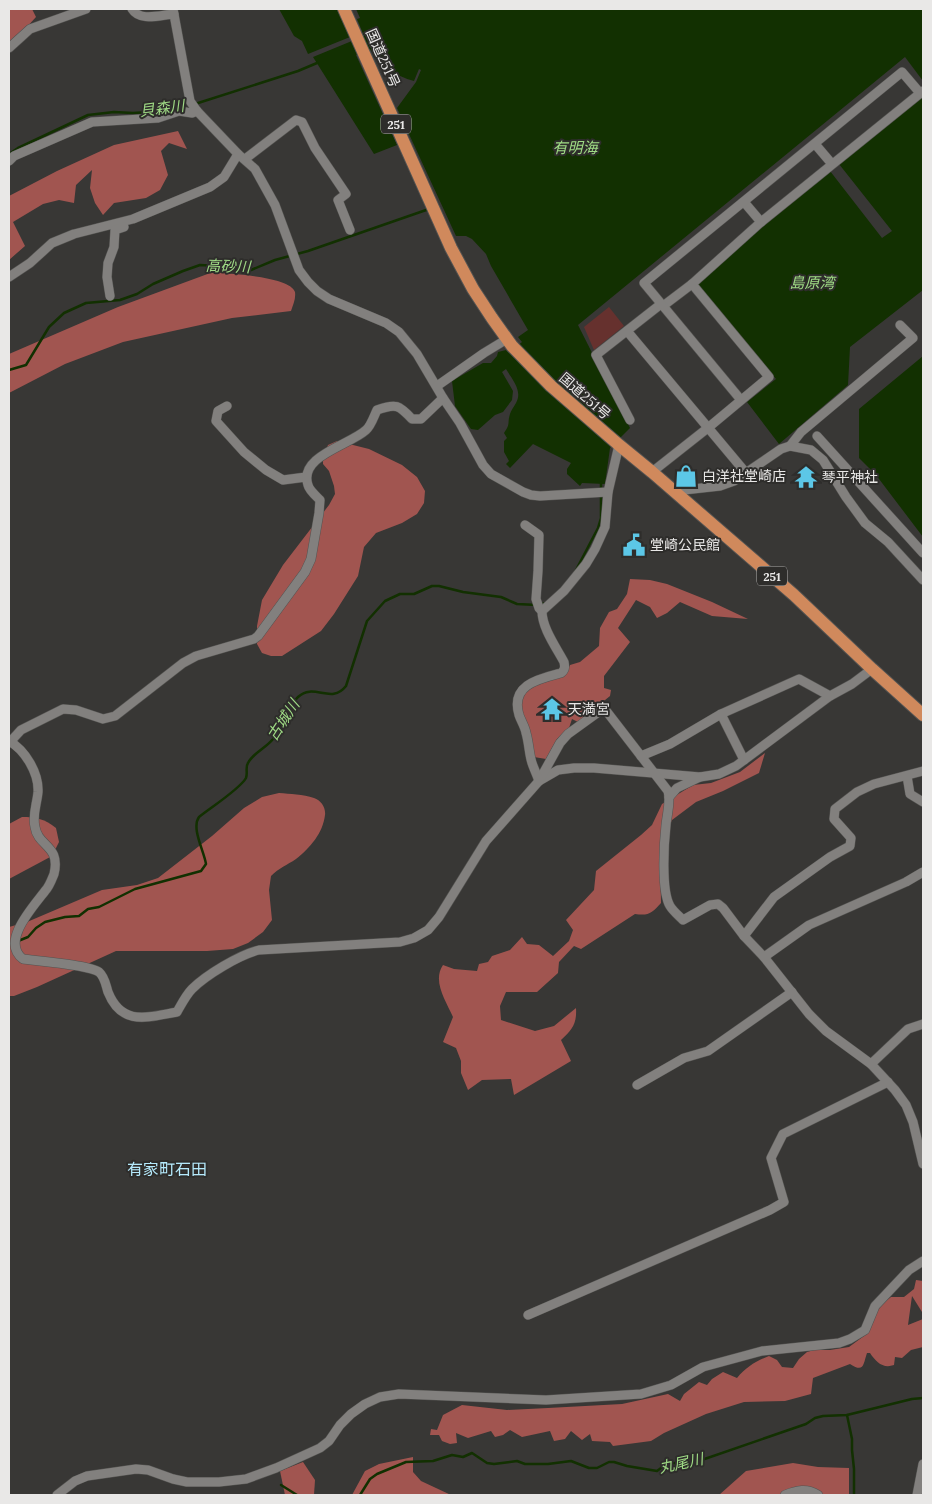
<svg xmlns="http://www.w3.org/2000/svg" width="932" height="1504" font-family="Lora,'Noto Sans JP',serif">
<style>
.green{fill:#66312e}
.forest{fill:#a15550}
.water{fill:#123001}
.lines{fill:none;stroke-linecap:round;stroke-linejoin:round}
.stream{stroke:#123001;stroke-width:2.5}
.minor-casing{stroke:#545351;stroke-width:10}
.highway-casing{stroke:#545351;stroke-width:14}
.minor{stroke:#82807e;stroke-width:9}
.highway{stroke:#d0895c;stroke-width:12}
.labels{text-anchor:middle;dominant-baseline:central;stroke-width:4;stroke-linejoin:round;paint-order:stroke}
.shield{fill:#2e2d2b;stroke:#b1b0af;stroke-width:1}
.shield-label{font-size:12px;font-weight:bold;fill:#e9e8e7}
.street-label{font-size:14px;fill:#e9e8e7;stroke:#2e2d2b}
.poi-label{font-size:14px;fill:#e9e8e7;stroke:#2e2d2b;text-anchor:start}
.water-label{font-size:15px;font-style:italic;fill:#9fdb85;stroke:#2e2d2b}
.quarter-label{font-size:16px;fill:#b4e9fb;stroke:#2e2d2b}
</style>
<rect width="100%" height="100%" fill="#383735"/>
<path class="green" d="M609 307 624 326 594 350 584 327Z"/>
<g class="forest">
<path d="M9 9H32L36 17 26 28 9 44Z"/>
<path d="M178 131 187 149 169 143 161 151 168 175 160 190 146 198 114 203 103 215 95 203 90 188 92 170 76 185 74 203 59 200 43 204 13 222 25 246 9 260V196L57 171 114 145Z"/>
<path d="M213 272C228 274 290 276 295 292 296 299 293 305 291 311L232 318 123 342 65 364 9 393V354L118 307Z"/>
<path d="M337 441 369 449 402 465 417 477 425 491 424 503 417 514 402 523 376 533 364 547 358 576 334 614 321 631 282 656H271L262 653 257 644V626L262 600 283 565 329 505 335 494 334 486 329 471 323 464V458L328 445Z"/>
<path d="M630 579 650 580 667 584 712 602 748 619 712 616 680 602 667 613 657 618 650 607 636 600 618 628 630 642 604 676V688L611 690 610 696 578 722 572 719 569 728 557 739 546 759 534 757C530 743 515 705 525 691 531 683 555 678 565 675L570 665 580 662 599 646 600 628 609 612 617 609 627 594Z"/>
<path d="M765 753 759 773 723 791 696 802 672 820 660 848 661 903C652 913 649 916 635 914L581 949 574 946 559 962 558 973 537 992H506L500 1006 501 1020 535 1031 554 1026 576 1008C577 1024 572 1030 561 1040L571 1061 514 1095 511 1079 482 1080 468 1090 461 1073V1061L456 1048 443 1042 453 1017C446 1001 432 981 443 965L454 969 477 971 479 964 488 962 492 956 510 950 522 937 527 944 539 945 553 956 569 941 573 930 566 920 594 890 596 871 641 835 652 825 662 804 693 785 711 783 740 772Z"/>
<path d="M279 793C290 794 303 794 314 798 321 800 326 808 325 815 323 833 310 848 296 859 287 865 279 868 271 876L269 890 272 920 263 932 248 943 233 949 207 951H116L37 987 14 996H9V927L27 922 102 890 137 885 158 878 212 836 244 808 262 797Z"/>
<path d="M22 817C36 817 45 819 56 828L59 842 52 856 9 879V824Z"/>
<path d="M916 1280 923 1281V1311L922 1312 912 1296 908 1325 923 1319V1347L911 1350 902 1358 895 1357 894 1365C883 1369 876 1362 870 1353H867C863 1365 864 1373 850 1364L813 1378 811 1394 785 1401 744 1402 706 1414 664 1433 651 1441 613 1446 610 1442 592 1441 590 1434 582 1440 571 1431 565 1439 554 1441 550 1431 522 1437 510 1430 503 1435 495 1437 491 1431 468 1438 456 1433 457 1443 450 1444 442 1441 439 1435H430L431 1429 437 1430 443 1415 462 1405 507 1410 548 1408 622 1404 668 1394 680 1401 684 1394 699 1382 707 1385 712 1379 723 1372 737 1378C746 1367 756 1361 769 1356L777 1360 782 1367 793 1368 799 1359 807 1352 814 1350H830L849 1347 868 1333 878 1307 891 1297H904L914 1289Z"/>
<path d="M413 1457V1472L421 1481 451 1495H352L365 1471 379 1464Z"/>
<path d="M303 1462 315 1480 314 1495H285L280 1471Z"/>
<path d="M793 1463 818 1467 849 1468V1495H719L746 1471Z"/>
</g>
<g class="water">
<path d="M279 9H338L350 37 308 54 302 41 294 36Z"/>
<path d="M356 9H923V81L905 57 578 325 630 428 610 448 605 484 582 483 580 486 567 474V469L571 463 533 444 510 468 506 464 509 461 504 452V441L507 438 504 433C511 423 507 424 510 414 511 410 514 407 516 403 523 391 512 379 506 369L502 372 513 391 512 400 503 412 495 415 478 430 471 429 455 406 452 381 483 363H491L497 356 498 352 506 350 509 353 522 342 518 337 528 330 491 266 486 254 472 239 466 236H456L397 108 416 82 421 70 419 69 414 81C396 76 379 66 370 49L356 55 397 145 374 154 313 57 364 36 357 19 360 18Z"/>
<path d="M923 96V290L850 347 848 385 779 444 747 402 776 379 697 283 730 253 830 171 882 238 892 231 839 164Z"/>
<path d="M923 356V537L876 475 859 458V409Z"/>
</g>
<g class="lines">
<g class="stream">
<path d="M195 104 298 71 317 63"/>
<path d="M9 154 18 148 88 115 114 112 133 113 165 111"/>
<path d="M9 370 26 365 49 327 64 313 86 303 120 300 137 294 153 284 183 271 200 265 218 266 243 270H251L275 260 308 251 429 209"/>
<path d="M575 572 598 528 601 518V483"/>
<path d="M18 941 28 937 36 928 45 922 65 917 79 916 88 909 99 907 135 889 201 871 206 864C204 851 191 828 199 817 210 808 240 789 246 778 248 773 245 767 248 763 253 753 266 748 273 739 283 726 285 709 298 697 314 682 331 705 346 686L367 621 385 601 400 594H414L432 586H439L463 592 501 597 517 604 537 605 546 603"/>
<path d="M847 1415 852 1439V1450L854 1469V1495"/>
<path d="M281 1485 297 1495"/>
<path d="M360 1495 370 1479 377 1474 406 1462 433 1461 452 1455 463 1457 472 1453 487 1463 494 1464 517 1461 525 1464H548L571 1461 589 1468H597L609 1462H614L627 1466 657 1471C670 1460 678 1463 693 1463L806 1424 815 1418 823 1416 847 1415 912 1399 923 1398"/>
</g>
<defs>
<g id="minor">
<path d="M132 9C140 22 160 15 174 14"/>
<path d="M173 9 190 101 197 111 238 154 255 169 275 205 299 270 308 282 317 291 329 299 386 323 399 332 417 354 443 398 460 423 483 465 491 474 523 492 531 495 540 496 608 492"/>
<path d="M9 48 30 29 86 9"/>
<path d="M815 144 832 164"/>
<path d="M245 159 296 120 302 122 315 148 346 194 338 200 350 230"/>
<path d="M9 161 14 156 92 122 158 118 179 111 192 113 197 111"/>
<path d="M744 202 761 222"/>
<path d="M9 277 30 263 52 243 74 234 133 219 210 187 224 177 238 154"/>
<path d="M110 296 107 277 108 263 114 247 115 230 124 227"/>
<path d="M663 306 692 284 761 222 923 91"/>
<path d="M627 331 746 473"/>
<path d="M437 386 484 353 507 339"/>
<path d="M741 400 644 283 902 72 920 93"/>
<path d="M227 406 218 411 216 421 244 452 266 470 283 480 306 477"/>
<path d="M630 420 596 355 661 304"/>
<path d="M817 436 923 553"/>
<path d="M790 446 801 432 913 338 900 325"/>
<path d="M652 472 709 427 769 377 692 284"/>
<path d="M675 491 720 486 734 481 781 449 790 446 811 450 823 460 846 497 865 523 888 542 923 580"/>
<path d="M525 525 539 535 538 571 536 599 539 608 542 611"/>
<path d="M721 714 744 760"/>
<path d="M9 741C25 750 39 773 38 792 37 804 32 815 35 827 38 847 61 845 54 874 52 879 49 887 45 891 33 907 0 942 23 959 38 961 89 965 99 972 105 977 106 986 108 992 122 1027 148 1017 177 1012 181 1005 186 995 192 989 206 975 239 955 259 950L400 942 414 938 428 930 439 917 486 841 539 781 558 770 574 768H594L700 777 719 774 736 766 830 696 852 684 872 669"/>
<path d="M10 742 21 730 63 709 76 710 103 719 115 716 183 663 196 656 254 639 258 636 305 572 311 559 319 513 320 500C316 496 309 490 308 485 298 456 350 445 366 430 371 426 374 416 377 410 396 403 399 405 412 419H421L443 398"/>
<path d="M641 756 670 744 721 714 799 679 830 696"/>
<path d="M907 776 910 794 923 802"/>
<path d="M539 781 560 743 568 734 604 708 668 791C671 802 667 814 666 825 664 843 661 891 670 906 673 911 678 915 683 920L710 905 718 904 723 908 744 936 764 957 809 1014 826 1031 871 1064 895 1090 906 1105 913 1122 923 1164"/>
<path d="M539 781C537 775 534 769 532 763 529 754 529 743 526 733 525 727 521 721 519 715 510 685 538 679 561 673 565 670 565 667 564 662 556 647 542 628 542 611L564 591 586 564 595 549 605 527 608 492 619 445"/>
<path d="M669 797 677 788 700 777"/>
<path d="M744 936 774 897 830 857 850 846 851 838 834 819 835 809 857 792 874 784 923 771"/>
<path d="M764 957 809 925 906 882 923 872"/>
<path d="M871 1064 908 1029 923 1024"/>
<path d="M637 1085 684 1058 708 1051 792 992"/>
<path d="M528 1315 770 1210 784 1202 771 1158 783 1134 888 1082"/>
<path d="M57 1495 75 1481 87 1476 136 1469 148 1470 173 1479 187 1482H219L246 1479 276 1468 320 1448 329 1441 340 1425 351 1414 365 1404 380 1397 399 1394 546 1400 641 1394 671 1385 703 1367 762 1351 839 1343 850 1339 865 1330 875 1306 909 1270 923 1261"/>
<path d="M785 1495C797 1490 807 1488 818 1495"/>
<path d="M917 1495 923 1464"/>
</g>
<path id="highway" d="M344 9 451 248 473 289 492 318 512 346 551 386 619 445 652 472 794 595 872 669 923 715"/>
</defs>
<use href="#minor" class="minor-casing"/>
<use href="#highway" class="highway-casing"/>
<use href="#minor" class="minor"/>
<use href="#highway" class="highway"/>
</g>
<defs>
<symbol id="shop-bare" viewBox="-9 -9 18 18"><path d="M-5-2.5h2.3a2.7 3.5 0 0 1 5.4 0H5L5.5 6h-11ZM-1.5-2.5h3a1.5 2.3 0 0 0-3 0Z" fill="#5cc7e7" stroke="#2e2d2b" stroke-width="2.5" paint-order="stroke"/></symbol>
<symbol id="temple-bare" viewBox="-9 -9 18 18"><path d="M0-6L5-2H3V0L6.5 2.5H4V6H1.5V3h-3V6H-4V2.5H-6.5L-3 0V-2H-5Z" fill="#5cc7e7" stroke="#2e2d2b" stroke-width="2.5" paint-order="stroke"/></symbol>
<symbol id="civic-bare" viewBox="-9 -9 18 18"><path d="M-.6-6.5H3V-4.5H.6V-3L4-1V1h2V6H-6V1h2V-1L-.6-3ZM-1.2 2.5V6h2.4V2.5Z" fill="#5cc7e7" stroke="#2e2d2b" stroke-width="2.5" paint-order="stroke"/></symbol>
</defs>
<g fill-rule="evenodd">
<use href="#shop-bare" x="670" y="460" width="32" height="32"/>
<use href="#temple-bare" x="790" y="461" width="32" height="32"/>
<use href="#civic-bare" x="618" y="529" width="32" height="32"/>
<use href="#temple-bare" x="536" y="693" width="32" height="32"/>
</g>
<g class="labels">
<g class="shield">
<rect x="381" y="114.5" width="30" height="19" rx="4"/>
<rect x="757" y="566.5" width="30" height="19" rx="4"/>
</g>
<g class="shield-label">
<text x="396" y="124">251</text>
<text x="772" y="576">251</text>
</g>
<g class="street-label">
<text transform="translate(383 58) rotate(66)">国道251号</text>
<text transform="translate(585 396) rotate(41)">国道251号</text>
</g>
<g class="poi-label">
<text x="702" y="476">白洋社堂崎店</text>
<text x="822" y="477">琴平神社</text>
<text x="650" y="545">堂崎公民館</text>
<text x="568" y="709">天満宮</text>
</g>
<g class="water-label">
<text transform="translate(162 108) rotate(-7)">貝森川</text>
<text x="575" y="147">有明海</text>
<text transform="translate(228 266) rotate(2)">高砂川</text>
<text x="812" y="282">島原湾</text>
<text transform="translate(283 720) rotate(-57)">古城川</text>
<text transform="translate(681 1463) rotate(-12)">丸尾川</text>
</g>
<g class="quarter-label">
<text x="167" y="1169">有家町石田</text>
</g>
</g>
<rect width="932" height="1504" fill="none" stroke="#e9e8e7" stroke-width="20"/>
</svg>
